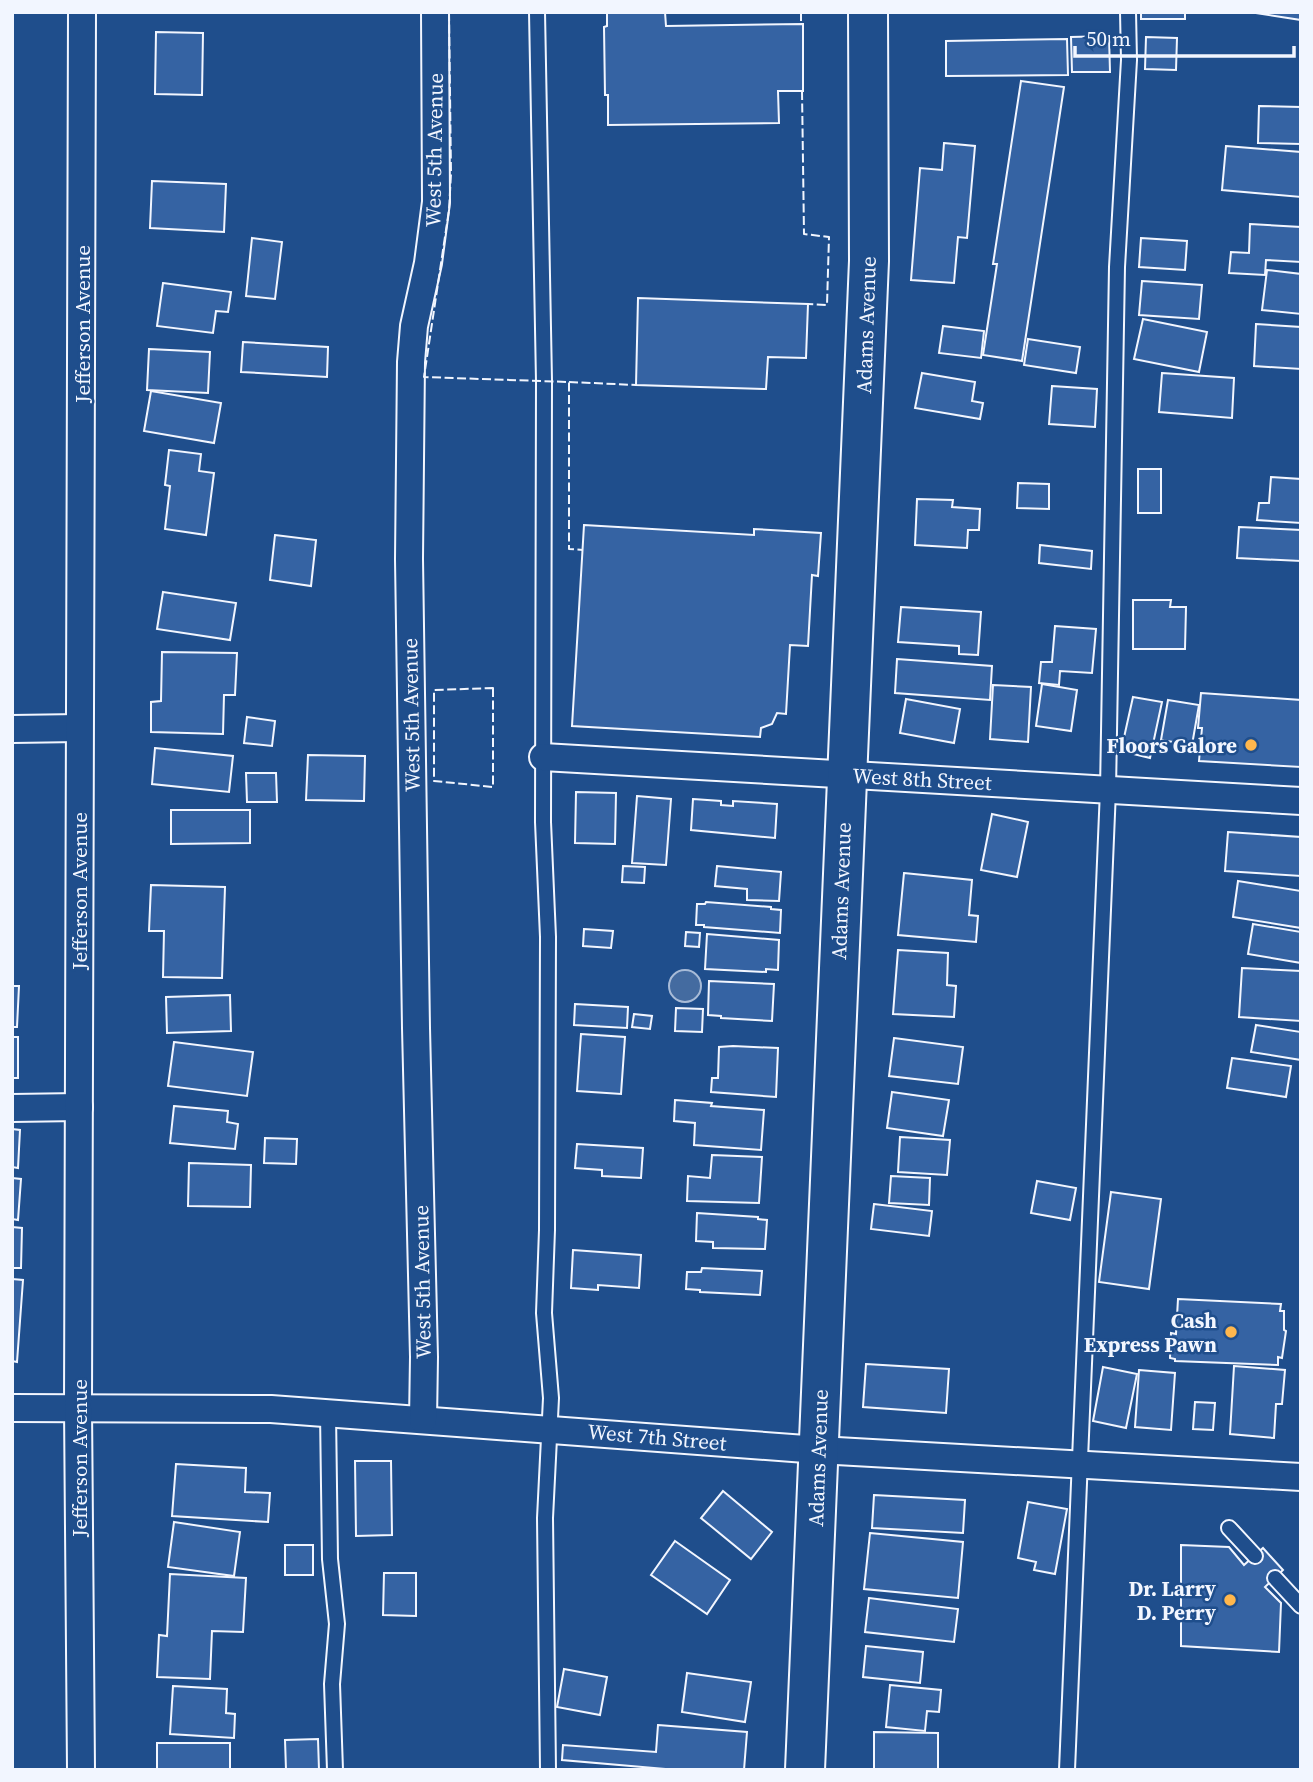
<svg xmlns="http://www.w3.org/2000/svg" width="1313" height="1782" font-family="'Source Serif 4',serif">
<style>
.water{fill:#446ba0;stroke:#a8bbd7;stroke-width:2}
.building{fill:#3563a3;stroke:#f2f6ff;stroke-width:2}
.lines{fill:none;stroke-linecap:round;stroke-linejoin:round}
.service-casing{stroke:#f2f6ff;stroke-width:18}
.minor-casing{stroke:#f2f6ff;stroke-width:30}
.primary-casing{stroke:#f2f6ff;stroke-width:42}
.service{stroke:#1f4e8c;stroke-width:14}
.minor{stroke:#1f4e8c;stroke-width:26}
.primary{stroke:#1f4e8c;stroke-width:38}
.fence{stroke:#f2f6ff;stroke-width:2;stroke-dasharray:9 3.5;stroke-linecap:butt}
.poi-dot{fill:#ffb74d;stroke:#1f4e8c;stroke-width:2.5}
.labels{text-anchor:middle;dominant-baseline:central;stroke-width:5;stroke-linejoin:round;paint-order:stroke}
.street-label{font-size:21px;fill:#f2f6ff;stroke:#1f4e8c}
.poi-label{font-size:21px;font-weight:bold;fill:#f2f6ff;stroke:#1f4e8c;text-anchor:end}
</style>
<rect width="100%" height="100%" fill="#1f4e8c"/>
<circle class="water" cx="685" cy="986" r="16"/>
<g class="building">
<path d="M607 12H665L666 26 803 24V91H778L779 123 608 125V95H605L604 27 607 26Z"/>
<rect x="1141" y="12" width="44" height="7"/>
<path d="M1255 12H1301V20L1255 13Z"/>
<path d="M156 32 203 33 202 95 155 94Z"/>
<path d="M1109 36 1110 72H1072L1071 37Z"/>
<path d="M1146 37 1177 38 1176 70 1145 69Z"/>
<path d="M1067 39 1068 75 946 76V41Z"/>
<path d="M1021 81 1064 87 1022 361 983 355 997 264H993Z"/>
<path d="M1259 106 1301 107V144L1258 143Z"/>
<path d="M944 143 975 146 967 238 958 237 954 283 911 280 920 168 942 170Z"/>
<path d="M1226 146 1301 152V197L1222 190Z"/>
<path d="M152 181 226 184 224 232 150 228Z"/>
<path d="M1250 224 1301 227V262L1266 260 1265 275 1229 273 1231 252 1249 253Z"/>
<path d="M252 238 282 242 275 299 246 296Z"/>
<path d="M1141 238 1187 241 1185 270 1139 267Z"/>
<path d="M1267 270 1301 274V314L1262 310Z"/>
<path d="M1142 281 1202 285 1199 319 1139 315Z"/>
<path d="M163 283 231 292 228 312 216 311 213 333 157 326Z"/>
<path d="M638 298 808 304 806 358 768 357 766 389 636 385Z"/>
<path d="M1143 319 1207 332 1199 372 1134 359Z"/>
<path d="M1256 324 1301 327V369L1254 366Z"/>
<path d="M943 326 984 331 981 358 939 353Z"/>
<path d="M1028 339 1080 347 1076 373 1024 365Z"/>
<path d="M243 342 328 347 327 377 241 372Z"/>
<path d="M149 349 210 352 208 393 147 390Z"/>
<path d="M922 373 975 382 972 401 983 403 980 419 915 408Z"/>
<path d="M1162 373 1234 378 1232 418 1159 412Z"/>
<path d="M1052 386 1097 389 1095 427 1049 424Z"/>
<path d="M151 391 221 403 214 443 144 431Z"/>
<path d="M169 450 201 454 199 471 214 473 206 535 165 529 170 486 165 485Z"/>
<rect x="1138" y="469" width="23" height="44"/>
<path d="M1271 477 1301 479V523L1257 520 1259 503H1269Z"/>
<path d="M1018 483 1049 484V509L1017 508Z"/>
<path d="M917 499 953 500 952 507 980 509 979 530H968L967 548 915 545Z"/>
<path d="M584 525 754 535V529L821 533 818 576 812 575 808 646 790 645 786 714 777 713 772 724 761 728 760 737 572 726Z"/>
<path d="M1239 527 1301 530V561L1237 558Z"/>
<path d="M275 535 316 540 311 586 270 580Z"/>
<path d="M1040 545 1092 551 1091 569 1039 563Z"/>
<path d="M163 592 236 603 230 640 157 629Z"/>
<path d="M1133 600H1171L1170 607H1186L1185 649H1133Z"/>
<path d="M901 607 981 612 978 655 959 654V646L898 642Z"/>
<path d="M1055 626 1096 629 1092 673 1060 671 1059 685 1039 683 1041 662H1052Z"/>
<path d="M162 652 237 653 235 695H224L223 734 151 732V702L161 701Z"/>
<path d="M897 659 992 666 990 700 895 693Z"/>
<path d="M1042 684 1077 690 1071 731 1036 726Z"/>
<path d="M993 685 1031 687 1028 742 990 739Z"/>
<path d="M1201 693 1301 700V767L1199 761 1202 728H1198Z"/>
<path d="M1133 697 1162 702 1150 758 1121 751Z"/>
<path d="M906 699 960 709 954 743 900 733Z"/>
<path d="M1168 700 1199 705 1192 745 1161 740Z"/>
<path d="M247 717 275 721 272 746 244 743Z"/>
<path d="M155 748 233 756 229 792 152 784Z"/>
<path d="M308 755 365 756 364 801 306 800Z"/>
<path d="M246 773H276L277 802H247Z"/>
<path d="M576 792 616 793 615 844 575 843Z"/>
<path d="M637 796 671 799 666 865 632 863Z"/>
<path d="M693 799 721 801V805L733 806V801L777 804 775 838 691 830Z"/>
<path d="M171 810H250V843L171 844Z"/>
<path d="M992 814 1028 822 1017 877 981 870Z"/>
<path d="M1228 832 1301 837V876L1225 871Z"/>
<path d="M623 866 645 867 644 883 622 882Z"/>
<path d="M717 866 781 872 779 901 747 900V889L715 886Z"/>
<path d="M904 873 972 880 969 915 978 916 976 942 898 935Z"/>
<path d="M1238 881 1301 891V928L1233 917Z"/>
<path d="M151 885 225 887 222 978 163 977 164 931H149Z"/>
<path d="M706 902 771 907V909L781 910 780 933 704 927V925H696L697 904H705Z"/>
<path d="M1253 924 1301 932V963L1248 954Z"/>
<path d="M584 929 613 931 611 948 583 946Z"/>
<path d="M686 932 700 933 699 947 685 946Z"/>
<path d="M707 934 779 940 778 970 766 969V972L705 969Z"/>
<path d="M898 950 948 953 947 985 956 986 954 1017 893 1014Z"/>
<path d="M1242 968 1301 971V1021L1239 1017Z"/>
<path d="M709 981 774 984 772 1021 721 1018V1016L708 1015Z"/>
<path d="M12 986H19L17 1027H12Z"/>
<path d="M230 995 231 1031 167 1033 166 997Z"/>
<path d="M575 1004 628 1007 627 1028 574 1025Z"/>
<path d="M676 1008 703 1009 702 1032 675 1031Z"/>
<path d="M634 1014 652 1016 650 1029 632 1027Z"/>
<path d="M1256 1025 1301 1032V1060L1251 1052Z"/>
<path d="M581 1034 625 1037 621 1094 577 1091Z"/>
<rect x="12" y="1037" width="6" height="41"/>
<path d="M894 1038 963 1047 958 1084 889 1076Z"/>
<path d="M174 1042 253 1052 247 1096 168 1086Z"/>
<path d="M733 1046 778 1048 776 1097 711 1092 712 1078H718L719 1047Z"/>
<path d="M1232 1058 1291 1066 1286 1097 1227 1088Z"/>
<path d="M892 1092 949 1100 943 1136 887 1128Z"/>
<path d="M675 1100 712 1103 711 1106 764 1110 761 1150 694 1145 695 1123 674 1121Z"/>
<path d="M174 1106 228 1111 227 1122 238 1124 235 1149 170 1143Z"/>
<path d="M12 1129 20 1130 18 1168 12 1167Z"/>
<path d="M900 1137 950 1140 947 1175 898 1172Z"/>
<path d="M265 1138 297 1139 296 1164 264 1163Z"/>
<path d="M577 1144 643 1148 641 1178 602 1176V1170L575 1168Z"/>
<path d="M712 1155 762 1157 759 1203 687 1201 688 1176 710 1178Z"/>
<path d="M189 1163 251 1165 250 1207 188 1206Z"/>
<path d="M891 1176 930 1178 929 1205 889 1203Z"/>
<path d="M12 1178 21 1179 18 1220 12 1219Z"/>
<path d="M1037 1181 1076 1188 1070 1220 1031 1213Z"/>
<path d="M1111 1192 1161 1199 1149 1289 1099 1282Z"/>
<path d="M874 1204 932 1211 929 1236 871 1229Z"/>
<path d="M697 1213 758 1217V1219L767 1220 765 1249 713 1248V1242L696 1241Z"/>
<path d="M12 1227 22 1228 21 1268H12Z"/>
<path d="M573 1250 641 1255 639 1288 598 1285V1290L571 1288Z"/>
<path d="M702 1268 762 1271 760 1295 700 1292V1290L686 1289 687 1272H701Z"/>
<path d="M12 1279 23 1280 17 1362 12 1361Z"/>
<path d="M1178 1299 1281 1304 1280 1311H1284V1330L1286 1331 1282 1358 1278 1357V1365L1175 1361V1359L1170 1358 1171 1333 1176 1334Z"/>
<path d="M866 1364 949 1369 946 1413 863 1407Z"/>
<path d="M1234 1366 1285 1370 1282 1404H1276L1274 1438 1230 1434Z"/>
<path d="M1103 1367 1137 1374 1126 1428 1093 1421Z"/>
<path d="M1139 1370 1175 1373 1171 1430 1135 1427Z"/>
<path d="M1195 1402 1215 1403 1213 1430 1193 1429Z"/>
<path d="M355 1461H391L392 1535 356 1536Z"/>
<path d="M176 1464 246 1468 245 1492 270 1493 268 1522 172 1516Z"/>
<path d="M723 1491 772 1532 751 1559 701 1518Z"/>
<path d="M874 1495 965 1500 963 1533 872 1528Z"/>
<path d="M1028 1502 1067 1509 1055 1574 1034 1570 1036 1562 1018 1558Z"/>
<path d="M174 1522 240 1532 234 1576 168 1567Z"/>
<path d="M870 1533 963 1542 958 1598 864 1589Z"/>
<path d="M675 1541 730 1580 707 1614 651 1575Z"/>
<rect x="285" y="1545" width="28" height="30"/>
<path d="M1181 1545 1229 1547 1244 1565 1263 1548 1283 1570 1265 1587 1281 1603 1279 1652 1181 1646Z"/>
<path d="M384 1573H416V1616L383 1615Z"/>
<path d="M170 1574 246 1578 243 1632 212 1631 210 1679 157 1677 159 1635 167 1636Z"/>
<path d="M869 1598 958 1609 954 1642 865 1632Z"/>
<path d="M866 1646 923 1652 920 1683 863 1677Z"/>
<path d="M564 1669 607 1677 600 1715 557 1707Z"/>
<path d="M687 1673 751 1682 745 1722 682 1712Z"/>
<path d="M890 1685 941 1690 939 1712 927 1711 925 1731 886 1727Z"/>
<path d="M173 1686 227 1689 226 1713 235 1714 234 1738 170 1734Z"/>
<path d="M658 1725 747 1732 744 1770H677L562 1760 563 1745 656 1752Z"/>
<path d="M874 1732 938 1733V1770H874Z"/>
<path d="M318 1739 319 1770H286L285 1740Z"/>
<rect x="157" y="1743" width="73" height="27"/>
</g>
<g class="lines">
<defs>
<g id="service">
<path d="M537 12 544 381 543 822 548 937 547 1230 544 1313 551 1398 545 1518 548 1770"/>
<path d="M328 1413 330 1559 337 1624 332 1684 335 1770"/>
<path d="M1229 1528 1255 1556"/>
<path d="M1275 1578 1301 1606"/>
<path d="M1067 1770 1108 790 1117 267 1129 60 1128 12"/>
</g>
<g id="minor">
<path d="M12 729 79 728"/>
<path d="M543 757 1301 801"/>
<path d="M12 1108 79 1107"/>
<path d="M12 1408 271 1409 819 1450 1301 1477"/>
<path d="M423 1420 424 1357 416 1028 409 559 411 362 414 326 428 263 436 202 435 12"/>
<path d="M81 1770 78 1407 82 12"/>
</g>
<path id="primary" d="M805 1770 869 261 868 12"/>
</defs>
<use href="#service" class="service-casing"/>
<use href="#minor" class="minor-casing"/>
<use href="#primary" class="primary-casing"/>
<use href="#service" class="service"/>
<use href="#minor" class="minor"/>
<use href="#primary" class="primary"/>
<g class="fence">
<path d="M449 12 451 174 449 210 424 377 569 382V549L583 550"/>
<path d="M801 12V24"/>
<path d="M802 91 804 234 829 237 827 305 808 304"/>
<path d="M569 382 636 385"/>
<path d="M493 688V787L434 781V690Z"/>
</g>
</g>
<g class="poi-dot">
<circle cx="1251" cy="745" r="7"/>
<circle cx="1231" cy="1332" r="7"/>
<circle cx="1230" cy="1600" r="7"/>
</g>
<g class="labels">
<g class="street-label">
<text transform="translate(434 150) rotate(-89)">West 5th Avenue</text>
<text transform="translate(82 324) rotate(-90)">Jefferson Avenue</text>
<text transform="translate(866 325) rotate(-88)">Adams Avenue</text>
<text transform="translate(411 715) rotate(-91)">West 5th Avenue</text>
<text transform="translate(922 779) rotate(3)">West 8th Street</text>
<text transform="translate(79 891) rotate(-90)">Jefferson Avenue</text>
<text transform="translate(841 891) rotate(-88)">Adams Avenue</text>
<text transform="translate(422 1282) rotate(-91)">West 5th Avenue</text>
<text transform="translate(657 1437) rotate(5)">West 7th Street</text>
<text transform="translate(79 1458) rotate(-90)">Jefferson Avenue</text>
<text transform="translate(818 1458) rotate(-88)">Adams Avenue</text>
</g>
<g class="poi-label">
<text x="1237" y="745">Floors Galore</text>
<text x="1217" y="1320">Cash<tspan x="1217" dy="24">Express Pawn</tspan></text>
<text x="1216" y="1588">Dr. Larry<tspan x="1216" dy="24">D. Perry</tspan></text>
</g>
</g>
<rect width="1313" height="1782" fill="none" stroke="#f2f6ff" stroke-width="28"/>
<path d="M1075 46v10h219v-10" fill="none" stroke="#f2f6ff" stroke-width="3.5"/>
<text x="1086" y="46" font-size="21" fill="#f2f6ff" stroke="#1f4e8c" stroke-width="5" paint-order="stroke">50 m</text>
</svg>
